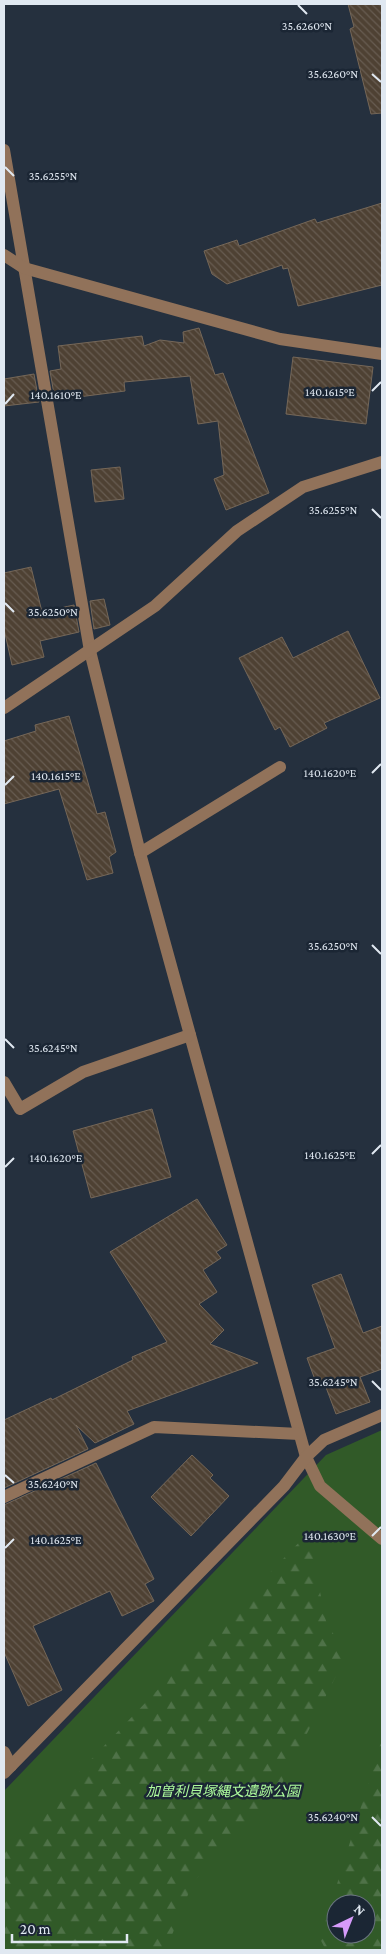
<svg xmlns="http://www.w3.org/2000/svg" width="386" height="1954" font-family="'Crimson Pro','Noto Sans JP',serif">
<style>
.green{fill:#315a28;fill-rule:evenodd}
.forest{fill:url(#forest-firs);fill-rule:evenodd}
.building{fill:url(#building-back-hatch);stroke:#756758}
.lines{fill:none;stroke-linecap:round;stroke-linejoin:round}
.minor{stroke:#91725a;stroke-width:12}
.ticks{fill:none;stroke:#e0e8f1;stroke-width:2}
.labels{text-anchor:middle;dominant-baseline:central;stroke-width:5;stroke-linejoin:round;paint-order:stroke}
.park-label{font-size:14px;font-style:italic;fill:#adfb9c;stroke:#1b2634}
.ticks-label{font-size:12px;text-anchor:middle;fill:#e0e8f1;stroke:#1b2634;stroke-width:5;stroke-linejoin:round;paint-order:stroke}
</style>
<defs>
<pattern id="forest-firs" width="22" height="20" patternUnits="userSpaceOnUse" patternTransform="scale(1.25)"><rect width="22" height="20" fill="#315a28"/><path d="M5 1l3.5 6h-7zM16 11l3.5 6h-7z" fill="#4f7248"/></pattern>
<pattern id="building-back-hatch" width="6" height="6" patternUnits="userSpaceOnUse" patternTransform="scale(1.25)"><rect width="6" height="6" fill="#4e4133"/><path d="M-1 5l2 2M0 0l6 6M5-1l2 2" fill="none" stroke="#675c51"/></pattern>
</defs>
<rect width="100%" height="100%" fill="#25303e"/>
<path class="green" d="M382 1430V1950H4V1791L326 1455ZM336 1904H366V1934H336Z"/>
<g class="forest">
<path d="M308 1533 326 1621 346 1656 273 1801 193 1882 166 1950H4V1847L35 1818Z"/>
<path d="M382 1739V1950H326L320 1939ZM336 1904H366V1934H336Z"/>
</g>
<g class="building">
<path d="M348 4H382V113L371 114 350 29 354 27Z"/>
<path d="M382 203V285L298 306 288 268 283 269 282 265 227 284 212 274 204 251 237 240 239 246 315 219 317 223Z"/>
<path d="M199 328 215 375 223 373 269 493 226 510 214 479 224 475 218 421 198 424 190 376 124 382 125 391 55 400 50 371 61 369 58 346 142 336 144 346 160 340 184 343 183 332Z"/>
<path d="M293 357 373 367 366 424 286 414Z"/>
<path d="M34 374 39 402 4 406V379Z"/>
<path d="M120 467 124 499 95 502 91 470Z"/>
<path d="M31 567 42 612 74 605 79 632 40 641 44 657 12 665 4 629V573Z"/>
<path d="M104 599 110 625 94 629 90 601Z"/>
<path d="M348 631 380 698 324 723 327 728 290 747 280 727 275 730 239 658 282 637 293 658Z"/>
<path d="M69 716 97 814 105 812 116 852 109 857 113 873 87 880 59 789 4 804V741L36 731 35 725Z"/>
<path d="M152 1109 171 1177 91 1198 73 1131Z"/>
<path d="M197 1199 227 1245 216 1252 221 1258 203 1270 217 1292 199 1304 224 1330 210 1344 258 1363 127 1411 134 1424 95 1443 76 1425 88 1449 4 1488V1420L51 1398 52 1400 133 1360 132 1357 167 1342 110 1252Z"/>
<path d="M341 1274 363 1333 382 1326V1369L360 1377 370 1402 336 1414 324 1382 317 1385 307 1358 335 1348 312 1285Z"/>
<path d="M192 1455 213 1475 210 1478 229 1496 191 1536 151 1497Z"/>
<path d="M96 1463 154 1579 145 1584 154 1601 122 1616 110 1591 33 1626 62 1690 28 1706 4 1652V1505Z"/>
</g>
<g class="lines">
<g class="minor">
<path d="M4 150 90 651 140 853 306 1457 320 1486 382 1539"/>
<path d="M4 255 24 268 280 339 382 354"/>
<path d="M4 708 155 606 237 531 303 487 382 462"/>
<path d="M140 853 280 767"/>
<path d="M4 1082 20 1109 83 1072 190 1035"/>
<path d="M4 1497 154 1427 299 1434"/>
<path d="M4 1752 11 1766"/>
<path d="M4 1773 284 1486 306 1457 324 1440 382 1415"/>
</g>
</g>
<path class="ticks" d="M298 5 307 14M372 74 381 82M5 167 14 176M372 391 381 382M5 404 14 394M372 509 381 518M5 603 14 612M372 773 381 764M5 785 14 776M372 945 381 954M5 1039 14 1048M372 1154 381 1145M5 1167 14 1158M372 1381 381 1390M5 1475 14 1483M372 1536 381 1527M5 1548 14 1539M372 1817 381 1826"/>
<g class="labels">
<g class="park-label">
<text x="223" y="1791">加曽利貝塚縄文遺跡公園</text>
</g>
</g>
<g class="ticks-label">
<text x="307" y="30">35.6260°N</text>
<text x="333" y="78">35.6260°N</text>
<text x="53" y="180">35.6255°N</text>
<text x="330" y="396">140.1615°E</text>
<text x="56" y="399">140.1610°E</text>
<text x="333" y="514">35.6255°N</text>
<text x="53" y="616">35.6250°N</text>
<text x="330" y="777">140.1620°E</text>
<text x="56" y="780">140.1615°E</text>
<text x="333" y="950">35.6250°N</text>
<text x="53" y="1052">35.6245°N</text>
<text x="330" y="1159">140.1625°E</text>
<text x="56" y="1162">140.1620°E</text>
<text x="333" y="1386">35.6245°N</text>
<text x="53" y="1488">35.6240°N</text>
<text x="330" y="1540">140.1630°E</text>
<text x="56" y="1544">140.1625°E</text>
<text x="333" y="1821">35.6240°N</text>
</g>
<rect width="386" height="1954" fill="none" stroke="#e0e8f1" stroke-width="10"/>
<g transform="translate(351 1919) rotate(43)"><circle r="24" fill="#1b2634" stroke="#6a7480"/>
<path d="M0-4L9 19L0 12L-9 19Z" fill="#d69bfa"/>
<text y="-8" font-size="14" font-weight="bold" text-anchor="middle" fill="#e0e8f1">N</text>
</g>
<path d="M12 1934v8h115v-8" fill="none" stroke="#e0e8f1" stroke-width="2.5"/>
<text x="20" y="1934" font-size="15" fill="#e0e8f1" stroke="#1b2634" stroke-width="4" paint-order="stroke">20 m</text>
</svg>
